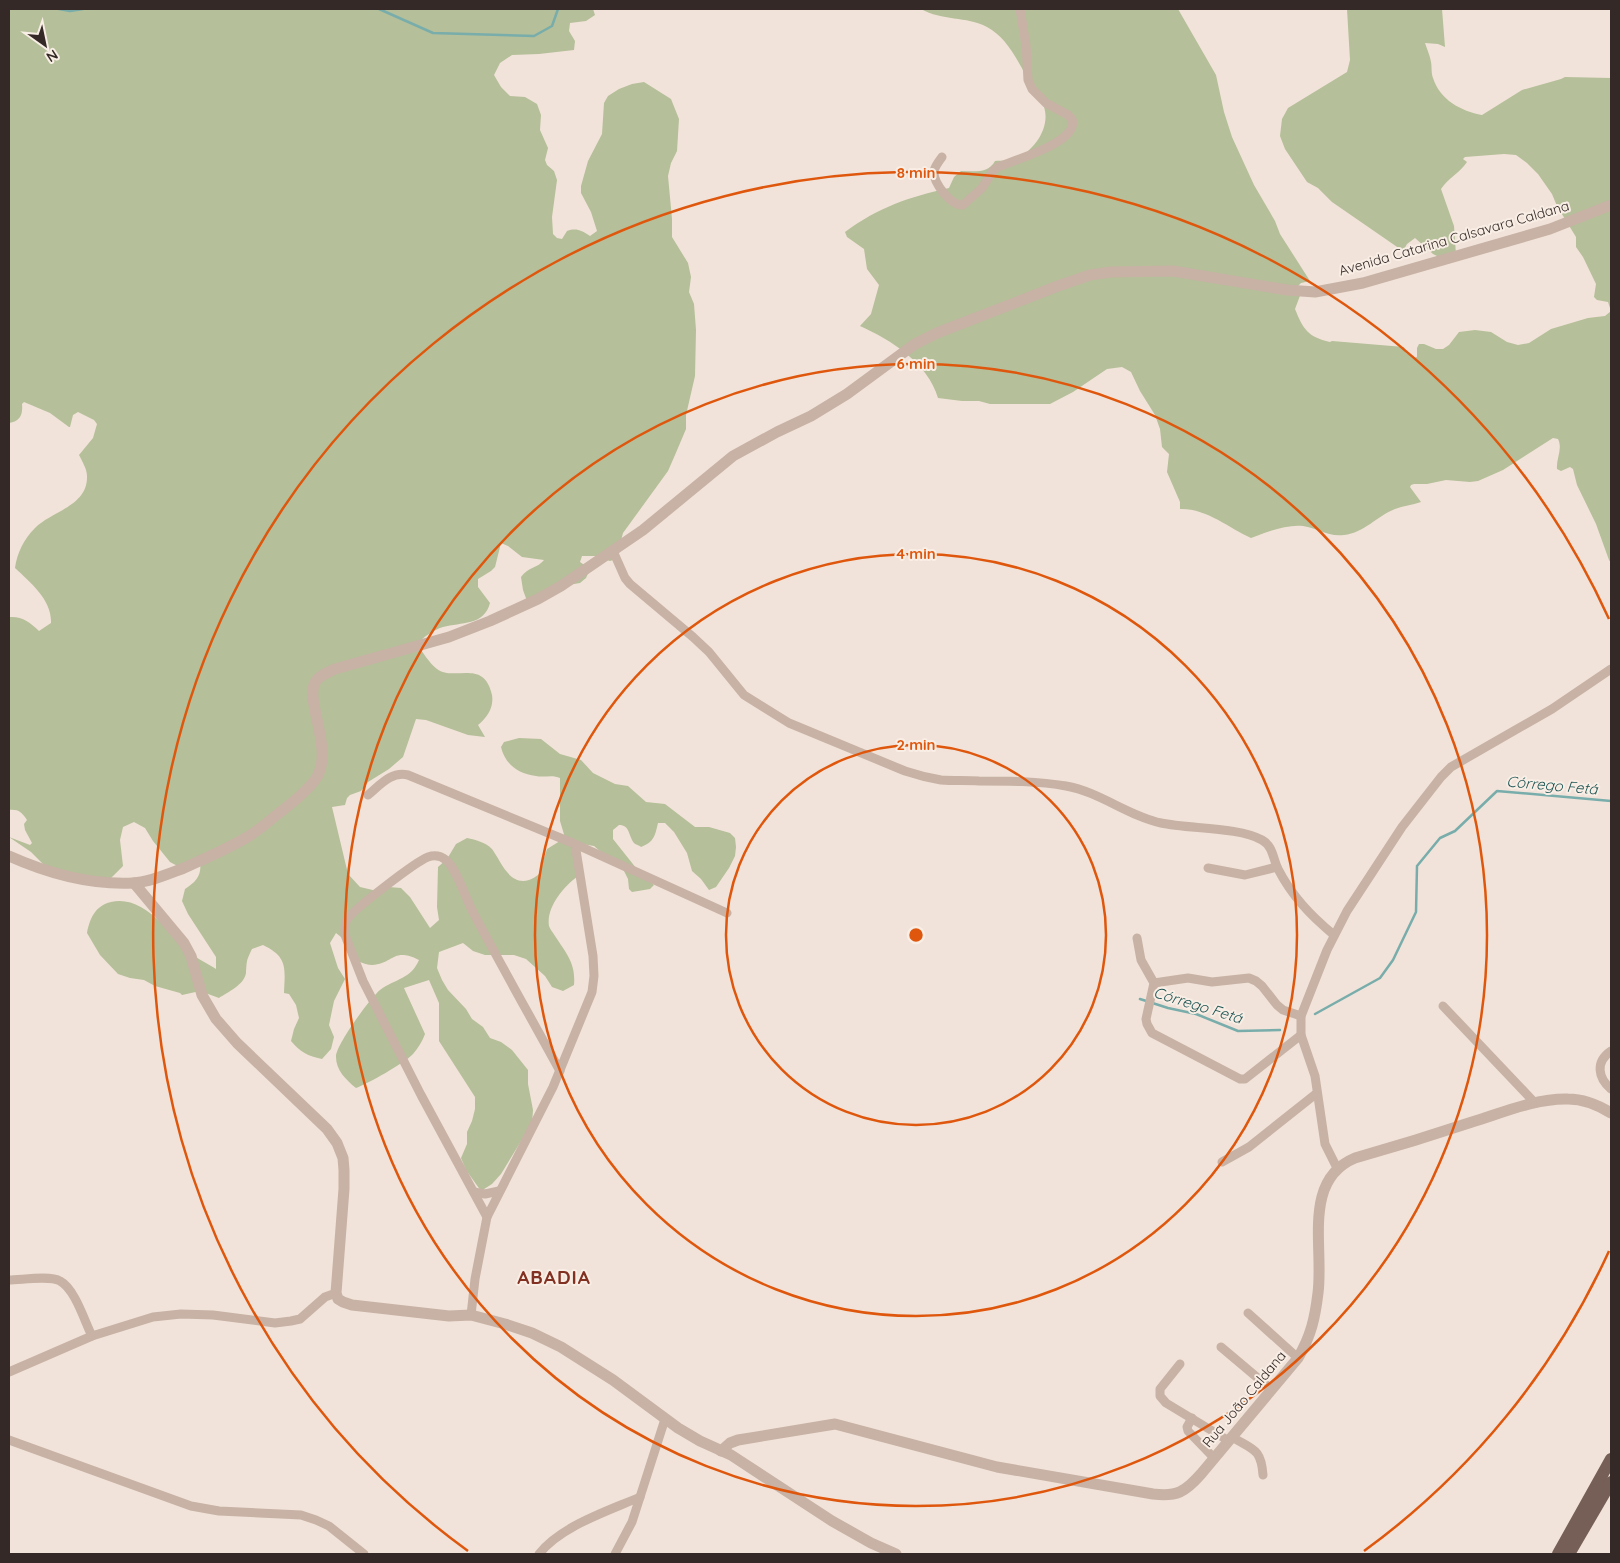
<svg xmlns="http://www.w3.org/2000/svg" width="1620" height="1563" font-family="Quicksand,sans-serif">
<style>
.green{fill:#b5bf99}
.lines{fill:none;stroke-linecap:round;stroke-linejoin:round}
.stream{stroke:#78adab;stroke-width:2.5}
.minor{stroke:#c8b2a5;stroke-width:9}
.tertiary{stroke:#c8b2a5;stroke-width:11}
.primary{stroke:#765f57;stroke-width:12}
.ring{fill:none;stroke:#df570d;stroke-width:2.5}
.labels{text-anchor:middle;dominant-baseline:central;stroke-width:4;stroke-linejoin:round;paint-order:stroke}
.street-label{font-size:14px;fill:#342926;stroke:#f9eee5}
.water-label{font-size:15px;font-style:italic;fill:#1d5554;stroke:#f9eee5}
.district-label{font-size:19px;font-weight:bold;letter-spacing:1px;fill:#823021;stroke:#f9eee5}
.centre{fill:#df570d;stroke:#f9eee5;stroke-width:2.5}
.ring-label{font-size:15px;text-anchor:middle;font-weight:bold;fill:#df570d;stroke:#f9eee5;stroke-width:4;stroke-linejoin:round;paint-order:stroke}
</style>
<rect width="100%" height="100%" fill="#f1e3d9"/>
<g class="green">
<path d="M9 9H593L595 15 586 21 570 23 569 31 575 41 574 50 539 54 512 55 500 63 494 75 501 87 510 96 525 97 537 104 541 115 540 130 548 148 545 160 547 165 554 171 557 180 552 217 553 234 557 238 562 239 567 231C576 228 581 230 590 236L597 231 591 212 581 193V186L588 161 602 134 604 103 608 96 619 89 632 84 644 82 671 99 679 119 677 151 671 163 668 176 672 219V237L688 263 691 277 689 292 694 304 696 330 695 376 686 415V429L675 455 668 471 623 533 616 559 610 561 595 556H582L580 562 590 569 586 578 580 583 568 585 527 601 523 590 521 577C528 567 538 568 544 560L522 557 508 546 501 543 495 567 491 571 478 579V587L490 603C484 626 461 622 443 627 435 629 421 638 417 645 423 652 429 663 437 669 454 682 484 658 492 695 494 708 487 717 478 725L485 737 468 735 426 720 416 719 403 757 389 769 368 782 361 791 350 795 347 798 345 805 332 807 348 874 360 887 377 891 389 887 401 888 410 897 430 928 439 920 437 907 438 867 447 859 456 844 467 838C476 840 485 842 492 849 501 861 509 886 529 880 532 879 537 876 539 874L547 849 560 841H566L560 821V778C552 774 544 778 536 776 518 774 505 764 501 747L504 742 519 738 541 739 560 754 581 760 593 773 615 784 628 786 646 802 665 804 695 827H709L730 833 735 838 736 847 735 856 729 868 716 887 709 890 701 879 692 871 687 853 674 832 665 823H658C655 836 654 842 641 847 640 846 635 844 634 843 628 835 630 825 619 825L613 830V839L640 873 654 885 650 889 632 892 629 889 628 879 620 863 609 859 594 846 576 843 577 877C563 887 546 908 549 926 550 929 553 933 555 936 566 953 576 963 574 985L563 991 552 987 545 976 526 959 514 955H485L473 951 463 943 439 952 437 968 442 980 448 990 466 1009 472 1019 483 1027 490 1038 501 1042 512 1050 528 1070V1084L533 1110 532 1123 501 1174 492 1184 481 1191 466 1170 461 1158 467 1144V1132L472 1121 475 1109V1097L439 1041V1003L429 980 404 988 425 1034C422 1042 418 1048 413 1054 403 1064 369 1083 356 1088 346 1080 336 1070 336 1057 335 1046 371 997 380 990 395 979 411 979 419 960 392 947 394 964 372 965 368 965 363 963 360 962L346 941 336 933 330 943 338 968 345 979 334 1001 329 1025 334 1037 331 1049 322 1059C308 1056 300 1052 291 1041L294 1029 299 1018 296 1005 289 994 284 993C285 968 288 957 263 945L252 949C246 961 247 961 246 973 244 985 228 992 219 998L200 991 182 995 180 993 155 986 144 980 130 978 118 974 100 955 87 933C90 918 95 906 111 902 145 894 171 936 193 955 199 960 209 964 216 969V957L188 914 182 901 185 889C197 881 202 875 200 860L183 869 170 862 153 841 145 828 134 822 123 827 120 840 123 866 110 879 50 871 31 852 9 837 30 845 32 843 25 830 24 824 27 820C22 812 18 809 9 810V617C22 616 30 622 39 631L51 623C52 600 31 583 15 568 17 553 24 539 35 528 52 511 88 506 87 476 87 469 82 461 79 455L93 438 97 424 94 420 78 412 73 415 70 427H69L50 413 24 402 22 404C23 415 20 421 9 423Z"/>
<path d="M921 9H1178L1216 75 1224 112 1232 137 1254 185 1275 221 1280 234 1310 281 1301 283 1297 287 1301 293 1295 309C1303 329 1308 337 1330 342L1332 341 1404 347 1406 353 1414 358 1417 357V348L1419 344H1424L1436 349H1443L1449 345 1459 332 1475 330 1491 332 1507 342 1518 345 1529 343 1551 329 1588 318 1605 316 1611 311 1608 302 1597 300 1594 297 1596 284 1583 257 1576 247V237L1557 206 1552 194 1538 174 1527 163 1516 155 1504 154 1465 157 1463 159 1467 162C1460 173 1448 178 1441 189L1454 226 1456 255 1447 261 1433 254 1415 238 1407 244 1403 251 1332 202 1318 188 1307 182 1285 149 1280 136 1282 119 1288 108 1347 72 1350 60 1347 9H1442L1445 47 1438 44 1425 43C1427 49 1430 56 1431 62 1432 67 1431 73 1433 78 1440 100 1461 111 1482 115L1522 90 1561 79 1565 77 1611 78V563L1609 560 1596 524 1577 485 1573 469 1570 467 1561 471 1557 469C1556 458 1563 449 1558 439L1553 438 1503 470 1478 481 1470 482 1446 480 1427 484H1414L1411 485 1410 487 1421 502C1412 505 1403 506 1395 509 1377 516 1364 533 1344 535 1327 537 1318 528 1303 526 1288 524 1266 532 1251 538 1229 528 1206 508 1180 509V502L1167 472 1169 454 1162 447 1160 429 1155 415 1140 391 1131 372 1122 367 1107 369 1073 392 1050 404H990L979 401H962L938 398C928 363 891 340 860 326L871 314 879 285 867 269 864 249 847 237 845 232C879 207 909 197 949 188L954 177 961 171C974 171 988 174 995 161 1001 160 1009 162 1014 160 1033 152 1051 128 1044 107 1041 96 1032 88 1027 78 1017 59 1006 37 987 27 966 16 942 21 921 9Z"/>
</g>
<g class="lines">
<g class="stream">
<path d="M59 9 70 11 83 9"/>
<path d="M379 9 433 33 534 36 552 26 558 9"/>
<path d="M1140 999 1168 1008 1196 1014 1238 1031 1280 1030"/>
<path d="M1315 1014 1380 978 1393 960 1416 912 1417 866 1440 838 1455 831 1497 791 1611 801"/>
</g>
<g class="minor">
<path d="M942 157C939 161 935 166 934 171 933 183 951 206 963 205L982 188 993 171 998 167C1014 160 1080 142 1072 119L1068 115 1046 103 1032 89 1028 80 1026 45 1020 9"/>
<path d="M613 551 625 578 630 584 693 637 709 652 744 695 789 723 905 771C917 775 929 778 941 780 954 781 967 780 979 781 1008 781 1038 781 1066 786 1100 792 1128 816 1161 823 1189 829 1239 827 1262 840 1273 846 1273 859 1278 869 1292 896 1310 915 1334 935"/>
<path d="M368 795C380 785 391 771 408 775L575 844 727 913"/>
<path d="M1208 868 1245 875 1277 867"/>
<path d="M1137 938 1141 960 1154 983 1146 1019 1147 1024 1152 1033 1240 1079H1245L1301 1035"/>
<path d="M1154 983 1188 978 1212 982 1249 978 1256 981 1262 986 1277 1005 1283 1010 1301 1016"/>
<path d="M1443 1006 1535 1103"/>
<path d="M1611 1051C1595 1062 1598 1078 1611 1089"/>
<path d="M1222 1162 1249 1147 1317 1093"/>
<path d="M1337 1168 1325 1144 1315 1076 1301 1035V1016L1327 950 1347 911 1402 827 1441 777 1451 767 1552 709 1611 669"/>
<path d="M474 1192 485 1194 499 1191"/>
<path d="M487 1217 421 1095 363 981 345 935C345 929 344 924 347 920 352 910 417 861 428 857 434 855 441 856 446 860 457 869 466 900 474 914 502 967 531 1018 560 1071"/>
<path d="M9 1280C21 1280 50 1275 60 1281 75 1289 84 1320 92 1336"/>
<path d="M1248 1313 1298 1358"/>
<path d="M471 1315 475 1279 487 1217 553 1087 592 992 594 976 593 956 575 844"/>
<path d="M1221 1347 1272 1390"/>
<path d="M1180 1364 1160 1389V1396L1166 1403 1229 1441"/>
<path d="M9 1372 92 1336 153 1317 181 1314 213 1315 275 1323 291 1321 300 1319 325 1297 336 1293"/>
<path d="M1192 1418 1187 1427 1188 1431 1214 1458"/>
<path d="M1232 1437C1253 1450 1261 1448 1263 1475"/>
<path d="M9 1440 191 1506 219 1511 301 1515 316 1520 329 1526 364 1554"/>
<path d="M539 1554C561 1526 608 1511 640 1497"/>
<path d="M615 1554 632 1522 665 1419"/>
</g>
<g class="tertiary">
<path d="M9 856C47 873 91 885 133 883 150 882 168 874 184 868 206 858 228 849 249 836 259 830 269 821 279 813 291 804 305 793 315 780 336 752 303 699 316 681 320 675 329 672 335 669L449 637 490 621 538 599 561 586 643 530 733 456 777 432 811 416 847 394 915 344 937 333 1058 286 1090 275 1111 272 1173 271 1287 290 1315 292 1363 283 1550 229 1611 205"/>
<path d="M134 883 184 943 191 956 202 995 216 1019 237 1043 327 1129 337 1143 343 1158 344 1170V1189L336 1293 338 1299 343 1302 352 1305 449 1316 471 1315 505 1324 532 1333 561 1347 613 1380 678 1428 700 1441 731 1455 832 1521 871 1543 896 1554"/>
<path d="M721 1451 730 1443 738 1440 835 1424 997 1467 1153 1494C1177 1497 1185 1492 1201 1474L1298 1358C1311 1336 1315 1318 1318 1293 1324 1247 1302 1180 1355 1158 1394 1147 1433 1135 1472 1122 1502 1113 1536 1098 1568 1099 1584 1099 1598 1105 1611 1113"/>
</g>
<g class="primary">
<path d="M1558 1554 1611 1459"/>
<path d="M1569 1554 1611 1482"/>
</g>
</g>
<g class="ring">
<circle cx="916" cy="935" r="190"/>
<circle cx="916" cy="935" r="381"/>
<circle cx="916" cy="935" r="571"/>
<path d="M1609 1251A762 762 0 0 1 1364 1551M468 1551A762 762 0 1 1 1609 619"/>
</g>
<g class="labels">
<g class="street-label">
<text transform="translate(1454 238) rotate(-16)">Avenida Catarina Calsavara Caldana</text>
<text transform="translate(1244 1399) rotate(-50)">Rua João Caldana</text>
</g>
<g class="water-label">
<text transform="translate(1552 785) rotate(5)">Córrego Fetá</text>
<text transform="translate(1198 1005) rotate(17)">Córrego Fetá</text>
</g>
<g class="district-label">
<text x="554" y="1277">ABADIA</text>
</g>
</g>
<circle cx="916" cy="935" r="8" class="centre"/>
<g class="ring-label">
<text x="916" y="178">8 min</text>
<text x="916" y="369">6 min</text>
<text x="916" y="559">4 min</text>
<text x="916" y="750">2 min</text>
</g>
<rect width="1620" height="1563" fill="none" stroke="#342926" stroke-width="20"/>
<g transform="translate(45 45) rotate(147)" stroke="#f9eee5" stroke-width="4" paint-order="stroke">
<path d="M0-4L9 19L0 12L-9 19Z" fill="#342926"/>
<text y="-8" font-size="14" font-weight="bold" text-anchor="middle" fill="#342926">N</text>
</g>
</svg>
